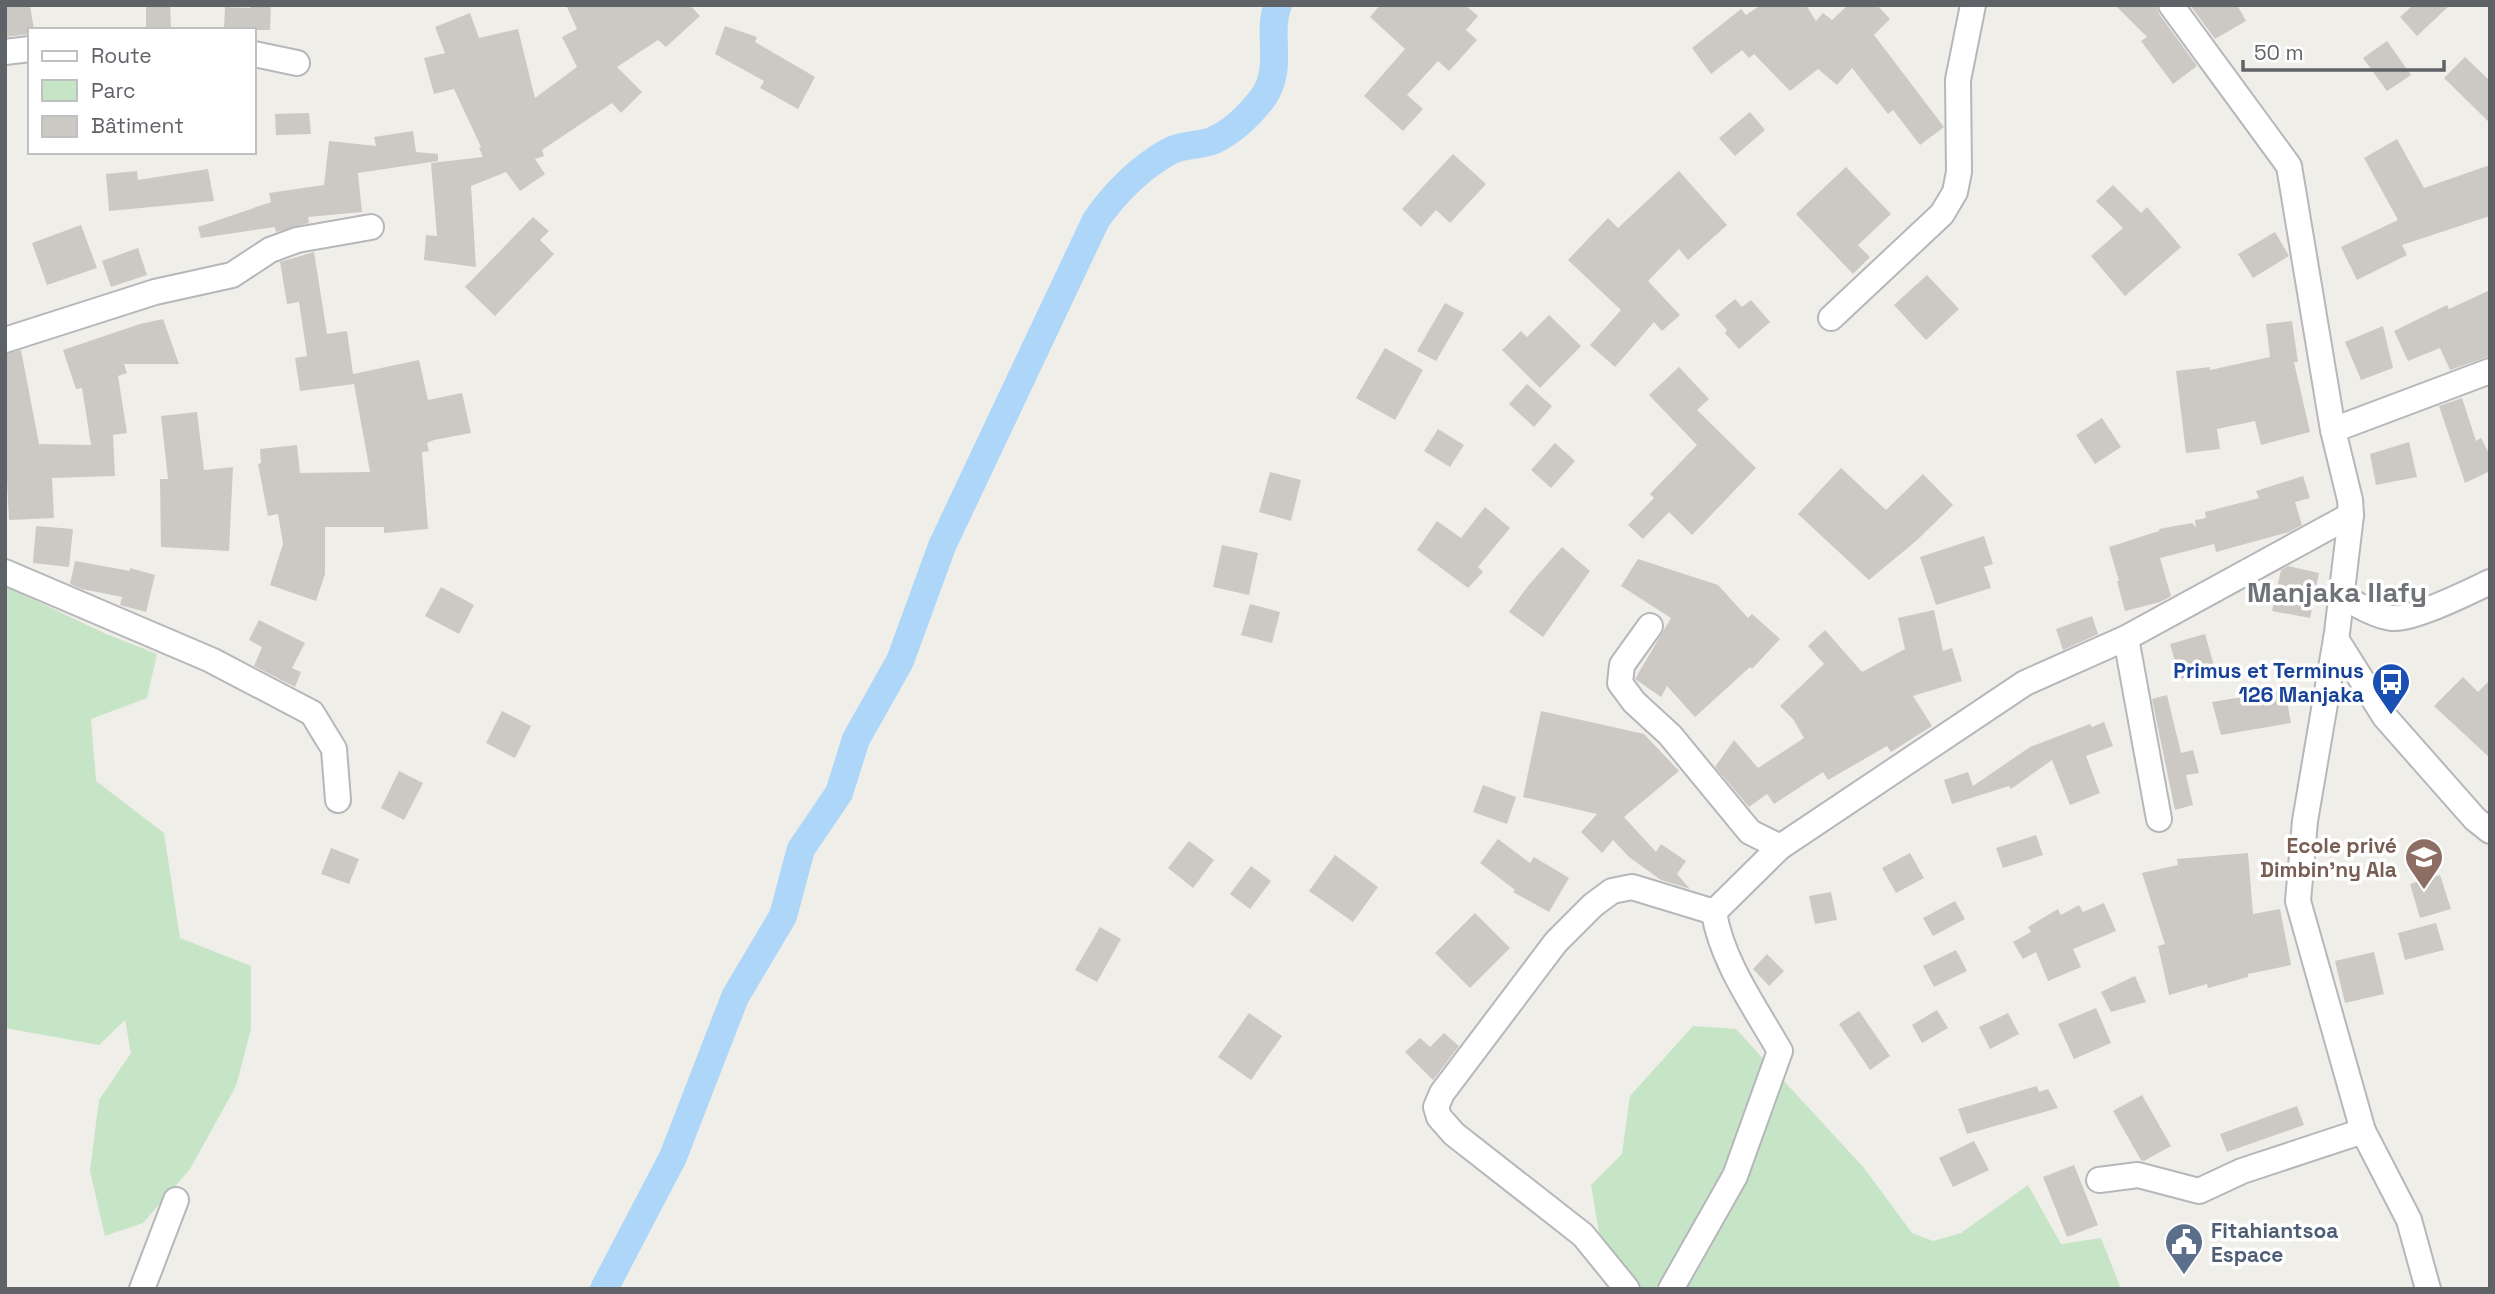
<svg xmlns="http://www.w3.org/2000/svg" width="2495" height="1294" font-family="'Space Grotesk',sans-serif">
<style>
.green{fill:#c6e5c7}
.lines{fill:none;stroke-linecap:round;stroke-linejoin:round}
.canal{stroke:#aed6f9;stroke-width:28}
.building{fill:#ccc9c4}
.minor-casing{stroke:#b5b7bb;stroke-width:28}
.minor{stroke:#fff;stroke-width:24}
.labels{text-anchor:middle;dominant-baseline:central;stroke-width:7;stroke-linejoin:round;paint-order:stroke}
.transit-label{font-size:21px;font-weight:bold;fill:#164399;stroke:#fff;text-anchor:end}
.education-label{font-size:21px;font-weight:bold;fill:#785e54;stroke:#fff;text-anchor:end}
.service-label{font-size:21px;font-weight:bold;fill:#4e5e75;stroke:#fff;text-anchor:start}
.district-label{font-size:28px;font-weight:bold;fill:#707478;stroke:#fff}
</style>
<rect width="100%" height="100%" fill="#f0eee8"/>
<g class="green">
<path d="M5 586 104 633 157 654 147 698 91 719 96 781 164 833 180 938 251 966V1029L236 1086 190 1169 143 1223 105 1236 90 1171 99 1100 131 1053 125 1020 99 1045 5 1028Z"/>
<path d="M1693 1026 1736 1029 1864 1168 1912 1233 1933 1241 1961 1233 2028 1185 2061 1244 2101 1238 2121 1289H1623L1599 1233 1591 1185 1622 1154 1630 1096Z"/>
</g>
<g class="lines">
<path class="canal" d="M604 1289 673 1157 735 997 783 916 801 849 839 793 856 739 900 661 942 546 1096 220C1115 193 1141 167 1170 151 1183 144 1199 146 1212 141 1231 133 1250 115 1262 99 1285 68 1266 34 1278 5"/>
</g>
<g class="building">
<path d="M5 5H30L34 30H30V34L5 37Z"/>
<path d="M146 5H170L171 29 146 30Z"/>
<path d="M250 5H271L270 30H224L225 7 250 8Z"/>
<path d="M566 5H690L700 16 666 47 658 40 617 67 642 92 621 113 612 103 542 150 544 156 535 159 545 174 520 191 506 172 471 186 476 267 424 260 426 235 437 236 431 163 483 157 479 148 481 147 454 89 434 94 424 58 445 53 435 27 470 13 479 38 518 29 535 98 577 67 562 37 577 29Z"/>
<path d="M1380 5H1465L1478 16 1466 30 1477 40 1449 71 1438 61 1407 95 1423 109 1403 131 1364 96 1405 49 1370 17Z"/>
<path d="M1761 5H1806L1816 21 1823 13 1832 20 1848 5H1877L1890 19 1874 35 1944 127 1920 145 1893 110 1888 114 1852 68 1837 85 1818 69 1790 91 1754 54 1749 58 1742 50 1711 74 1692 48 1741 9 1746 15Z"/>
<path d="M2115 5H2156L2159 14 2197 66 2173 84 2141 41 2147 37Z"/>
<path d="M2190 5H2237L2246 21 2215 39Z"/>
<path d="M2413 5H2450L2417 36 2400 17Z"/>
<path d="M725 26 757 37 755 42 815 77 798 109 760 88 764 81 715 54Z"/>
<path d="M2387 41 2411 75 2387 91 2363 58Z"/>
<path d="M2465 57 2490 81V123L2444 78Z"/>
<path d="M1750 112 1765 130 1735 156 1719 138Z"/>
<path d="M309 113 311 134 276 135 275 114Z"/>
<path d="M413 131 416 152 438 154V161L358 173 362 212 308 217 309 223 276 232 275 227 201 238 198 227 271 202 269 193 324 185 329 141 376 146 374 137Z"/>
<path d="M2397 139 2424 188 2490 165V216L2402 245 2407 255 2357 280 2341 247 2398 220 2364 158Z"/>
<path d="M1453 154 1486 184 1450 223 1436 210 1421 227 1402 209Z"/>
<path d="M1846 167 1891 214 1858 245 1870 257 1853 274 1796 214Z"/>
<path d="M208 169 214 201 109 211 106 174 137 171 138 180Z"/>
<path d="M1679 171 1727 225 1688 260 1679 249 1648 281 1680 315 1662 331 1654 322 1615 367 1590 345 1621 310 1568 260 1608 218 1618 228Z"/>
<path d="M2113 185 2141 213 2147 207 2181 247 2125 296 2091 256 2123 228 2096 201Z"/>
<path d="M533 217 549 231 540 240 554 254 495 316 465 287Z"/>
<path d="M81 225 97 268 47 285 32 243Z"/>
<path d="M2275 232 2289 256 2253 278 2238 254Z"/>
<path d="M138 248 147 275 111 287 102 261Z"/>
<path d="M314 252 327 334 347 331 353 374 419 360 428 400 462 393 471 433 434 440 427 443 429 451 422 452 428 529 384 533V527H325V574L316 601 270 585 283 544 278 514 268 516 258 464 261 463 260 449 297 445 300 473 370 472 354 384 300 391 295 358 307 356 299 302 287 304 280 262Z"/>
<path d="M1927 275 1959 309 1926 340 1894 305Z"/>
<path d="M2490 290V356L2450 370 2440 348 2408 361 2394 331 2447 305 2449 309Z"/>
<path d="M1735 299 1742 307 1751 300 1770 322 1739 349 1725 333 1727 330 1715 316Z"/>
<path d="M1445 303 1464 313 1436 361 1417 351Z"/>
<path d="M1549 315 1581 346 1540 388 1502 350 1521 331 1527 337Z"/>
<path d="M163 319 179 364H124L127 373 118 376 127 433 113 435 115 476 52 478 54 518 9 520 7 482H5V354L21 350 39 444 91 445 82 388 76 389 63 350 140 324Z"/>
<path d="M2292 321 2298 362H2294L2310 432 2261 445 2255 421 2217 429 2220 449 2186 453 2176 371 2210 367V370L2270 357 2266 324Z"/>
<path d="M2383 326 2393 368 2361 380 2345 342Z"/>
<path d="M1385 348 1423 370 1395 420 1356 398Z"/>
<path d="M1679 367 1709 399 1697 410 1756 468 1692 535 1669 512 1643 539 1628 525 1654 498 1650 494 1697 445 1649 395Z"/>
<path d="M1527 384 1552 406 1534 427 1509 404Z"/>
<path d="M2462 398 2476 441 2481 438 2490 455V471L2465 483 2439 406Z"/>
<path d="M197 412 204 470 233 467 229 551 161 547 160 479H168L161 416Z"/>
<path d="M2102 418 2121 447 2095 464 2076 435Z"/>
<path d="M1438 429 1464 445 1450 467 1424 451Z"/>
<path d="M2409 442 2417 477 2376 485 2370 454Z"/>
<path d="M1555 443 1575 461 1551 488 1531 470Z"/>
<path d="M1841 468 1886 510 1923 474 1953 505 1916 541 1869 580 1798 514Z"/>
<path d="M1270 472 1301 480 1291 521 1259 512Z"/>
<path d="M2303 476 2310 498 2295 502 2302 525 2289 532 2216 552 2214 544 2160 558 2171 596 2160 602 2125 611 2117 581H2119L2109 547 2159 531V529L2192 523 2196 528 2195 520 2206 518 2205 512 2259 498 2256 491Z"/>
<path d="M1485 507 1510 528 1478 567 1483 572 1468 588 1417 550 1437 521 1461 538Z"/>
<path d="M36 526 73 529 69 567 33 563Z"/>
<path d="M1984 536 1993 564 1984 567 1991 588 1936 605 1920 557Z"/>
<path d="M1222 545 1258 553 1249 595 1213 587Z"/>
<path d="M1562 547 1590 571 1543 637 1509 612 1528 586Z"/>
<path d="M1638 559 1718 585 1748 618 1752 614 1780 639 1752 669 1750 667 1695 717 1667 686 1661 697 1635 679 1671 618 1621 586Z"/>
<path d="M75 561 130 571V568L155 575 146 612 120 605 122 597 82 589 70 584Z"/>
<path d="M2288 566 2319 573 2310 618 2272 611 2281 570Z"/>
<path d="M441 587 474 605 459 634 425 616Z"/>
<path d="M1250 604 1280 612 1272 643 1241 635Z"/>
<path d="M1934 610 1943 651 1952 648 1962 681 1913 696 1932 726 1891 752 1887 746 1828 780 1823 772 1774 804 1767 794 1749 807 1715 767 1734 740 1758 768 1804 738 1793 719 1780 706 1824 664 1808 646 1825 630 1862 672 1905 649 1898 618Z"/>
<path d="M2092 616 2098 634 2063 650 2056 629Z"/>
<path d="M259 620 305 643 292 668 301 672 295 687 254 666 262 647 249 640Z"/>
<path d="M2205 634 2215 669 2180 679 2170 644Z"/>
<path d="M2463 677 2478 692 2490 680V758L2434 706Z"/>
<path d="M2285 690 2291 723 2221 735 2212 702Z"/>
<path d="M2167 695 2181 753 2193 750 2199 773 2186 775 2193 805 2175 810 2152 699Z"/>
<path d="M502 711 531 726 515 758 486 743Z"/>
<path d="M1541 711 1644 734 1679 771 1624 817 1656 852 1661 844 1686 861 1677 874 1690 889 1661 880 1629 857 1613 840 1602 853 1581 832 1597 814 1523 797Z"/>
<path d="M2104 722 2113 746 2086 756 2100 793 2070 805 2052 760 2011 789 2009 786 1952 804 1944 780 1968 772 1973 786 2030 747 2090 724 2092 727Z"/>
<path d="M399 771 423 783 404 820 381 808Z"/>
<path d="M1483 785 1516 797 1507 824 1473 812Z"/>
<path d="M2036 835 2043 855 2003 868 1996 848Z"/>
<path d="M1498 839 1530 863 1534 857 1569 878 1549 912 1513 892 1515 890 1480 863Z"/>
<path d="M1189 841 1214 860 1193 888 1168 868Z"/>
<path d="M331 848 359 859 349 884 321 874Z"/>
<path d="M1910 853 1924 878 1896 893 1882 868Z"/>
<path d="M2248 853 2253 914 2280 909 2291 965 2248 974V977L2208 988 2207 984 2169 995 2158 946 2165 944 2142 873 2178 865 2177 859Z"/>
<path d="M1335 855 1378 887 1353 922 1309 891Z"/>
<path d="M1251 866 1271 881 1250 909 1230 894Z"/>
<path d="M2440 875 2451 909 2420 918 2410 884Z"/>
<path d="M1831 892 1837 920 1815 924 1809 896Z"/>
<path d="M1955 901 1965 919 1933 936 1923 918Z"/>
<path d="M2104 903 2116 931 2073 949 2081 967 2048 981 2036 952 2023 959 2013 942 2031 932 2028 927 2058 909 2061 915 2079 905 2083 912Z"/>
<path d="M1475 913 1510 948 1470 988 1435 953Z"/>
<path d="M2436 923 2444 950 2405 960 2398 933Z"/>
<path d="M1100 927 1121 939 1097 982 1075 970Z"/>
<path d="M1956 950 1967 971 1934 987 1923 966Z"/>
<path d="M2374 952 2384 994 2345 1003 2335 961Z"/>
<path d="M1767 954 1784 971 1769 986 1753 969Z"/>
<path d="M2135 976 2146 1002 2111 1012 2101 992Z"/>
<path d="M2096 1008 2111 1043 2074 1059 2058 1024Z"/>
<path d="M1937 1010 1948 1028 1922 1043 1912 1025Z"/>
<path d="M1859 1011 1890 1056 1870 1070 1839 1024Z"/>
<path d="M1249 1013 1282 1036 1251 1080 1218 1057Z"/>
<path d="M2008 1013 2019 1034 1990 1049 1979 1027Z"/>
<path d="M1444 1033 1459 1046 1433 1080 1405 1052 1420 1038 1430 1047Z"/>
<path d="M2037 1086 2039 1092 2048 1089 2058 1108 1967 1134 1958 1109Z"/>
<path d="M2142 1095 2171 1146 2144 1161 2141 1160 2113 1111Z"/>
<path d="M2297 1106 2304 1125 2227 1152 2220 1134Z"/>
<path d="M1974 1141 1989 1170 1953 1187 1939 1158Z"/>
<path d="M2074 1165 2098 1225 2067 1237 2043 1177Z"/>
</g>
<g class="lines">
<defs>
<g id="minor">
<path d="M2171 5 2289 166 2333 430 2350 500 2351 515 2337 633 2305 821 2298 901 2363 1131 2409 1220 2428 1289"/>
<path d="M5 52 30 49"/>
<path d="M254 54 297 63"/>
<path d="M1831 318 1942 214 1955 192 1959 172 1958 80 1973 5"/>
<path d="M5 340 155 292 232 275 270 250 297 240 371 227"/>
<path d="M2333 430 2490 371"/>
<path d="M5 572 211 660 312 713 334 749 338 800"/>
<path d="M2342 596C2356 604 2375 616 2392 618 2413 620 2469 592 2490 582"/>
<path d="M1650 626 1622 665 1620 683 1634 702 1670 735 1750 832 1780 847 2025 683 2126 638 2351 515"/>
<path d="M2126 638 2159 819"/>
<path d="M2336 639 2385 717 2475 819 2490 831"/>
<path d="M2099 1180 2138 1175 2199 1191 2242 1171 2363 1131"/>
<path d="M142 1289 176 1200"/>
<path d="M1627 1289 1583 1235 1454 1134 1439 1117 1436 1107 1442 1093 1556 942 1593 905 1612 891 1632 887 1714 912"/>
<path d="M1671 1289 1735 1176 1780 1051C1756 1009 1721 960 1714 912L1780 847"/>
</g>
</defs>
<use href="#minor" class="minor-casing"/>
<use href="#minor" class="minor"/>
</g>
<defs>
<symbol id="bus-pin" viewBox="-11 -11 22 30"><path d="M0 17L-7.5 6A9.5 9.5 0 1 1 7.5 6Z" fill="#1a4fb4" stroke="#fff"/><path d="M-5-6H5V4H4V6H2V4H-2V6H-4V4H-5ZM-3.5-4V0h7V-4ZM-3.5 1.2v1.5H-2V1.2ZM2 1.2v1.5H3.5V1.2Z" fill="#fff"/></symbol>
<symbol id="school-pin" viewBox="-11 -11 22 30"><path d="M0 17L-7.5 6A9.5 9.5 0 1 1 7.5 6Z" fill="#8d6e63" stroke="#fff"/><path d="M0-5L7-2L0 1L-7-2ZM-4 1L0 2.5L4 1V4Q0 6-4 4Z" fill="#fff"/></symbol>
<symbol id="civic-pin" viewBox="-11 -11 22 30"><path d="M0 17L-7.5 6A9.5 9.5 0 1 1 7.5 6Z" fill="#5c6f8a" stroke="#fff"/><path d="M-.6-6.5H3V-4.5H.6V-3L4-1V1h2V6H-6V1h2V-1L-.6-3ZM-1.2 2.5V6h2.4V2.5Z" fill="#fff"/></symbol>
</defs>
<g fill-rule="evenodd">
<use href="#bus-pin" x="2369" y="660" width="44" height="60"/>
<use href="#school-pin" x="2402" y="835" width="44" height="60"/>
<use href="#civic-pin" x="2162" y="1220" width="44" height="60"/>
</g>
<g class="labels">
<g class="transit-label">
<text x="2364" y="670">Primus et Terminus<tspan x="2364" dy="24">126 Manjaka</tspan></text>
</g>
<g class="education-label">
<text x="2397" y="845">Ecole privé<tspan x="2397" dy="24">Dimbin'ny Ala</tspan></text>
</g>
<g class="service-label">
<text x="2211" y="1230">Fitahiantsoa<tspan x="2211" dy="24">Espace</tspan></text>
</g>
<g class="district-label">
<text x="2337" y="592">Manjaka Ilafy</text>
</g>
</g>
<rect width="2495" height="1294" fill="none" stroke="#5f6267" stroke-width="14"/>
<rect x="28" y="28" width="228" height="126" fill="#ffffff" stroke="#bfc0c2" stroke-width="2"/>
<rect x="42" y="51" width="35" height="10" fill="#ffffff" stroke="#bfc0c2" stroke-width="2"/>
<text x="91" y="63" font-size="21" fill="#5f6267">Route</text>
<rect x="42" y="80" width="35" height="21" fill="#c6e5c7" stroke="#bfc0c2" stroke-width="2"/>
<text x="91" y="98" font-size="21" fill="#5f6267">Parc</text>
<rect x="42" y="116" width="35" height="21" fill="#ccc9c4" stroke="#bfc0c2" stroke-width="2"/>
<text x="91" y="133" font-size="21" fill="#5f6267">Bâtiment</text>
<path d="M2243 60v10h201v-10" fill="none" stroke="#5f6267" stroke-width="3.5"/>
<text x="2254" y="60" font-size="21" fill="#5f6267" stroke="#ffffff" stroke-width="5" paint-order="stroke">50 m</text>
</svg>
